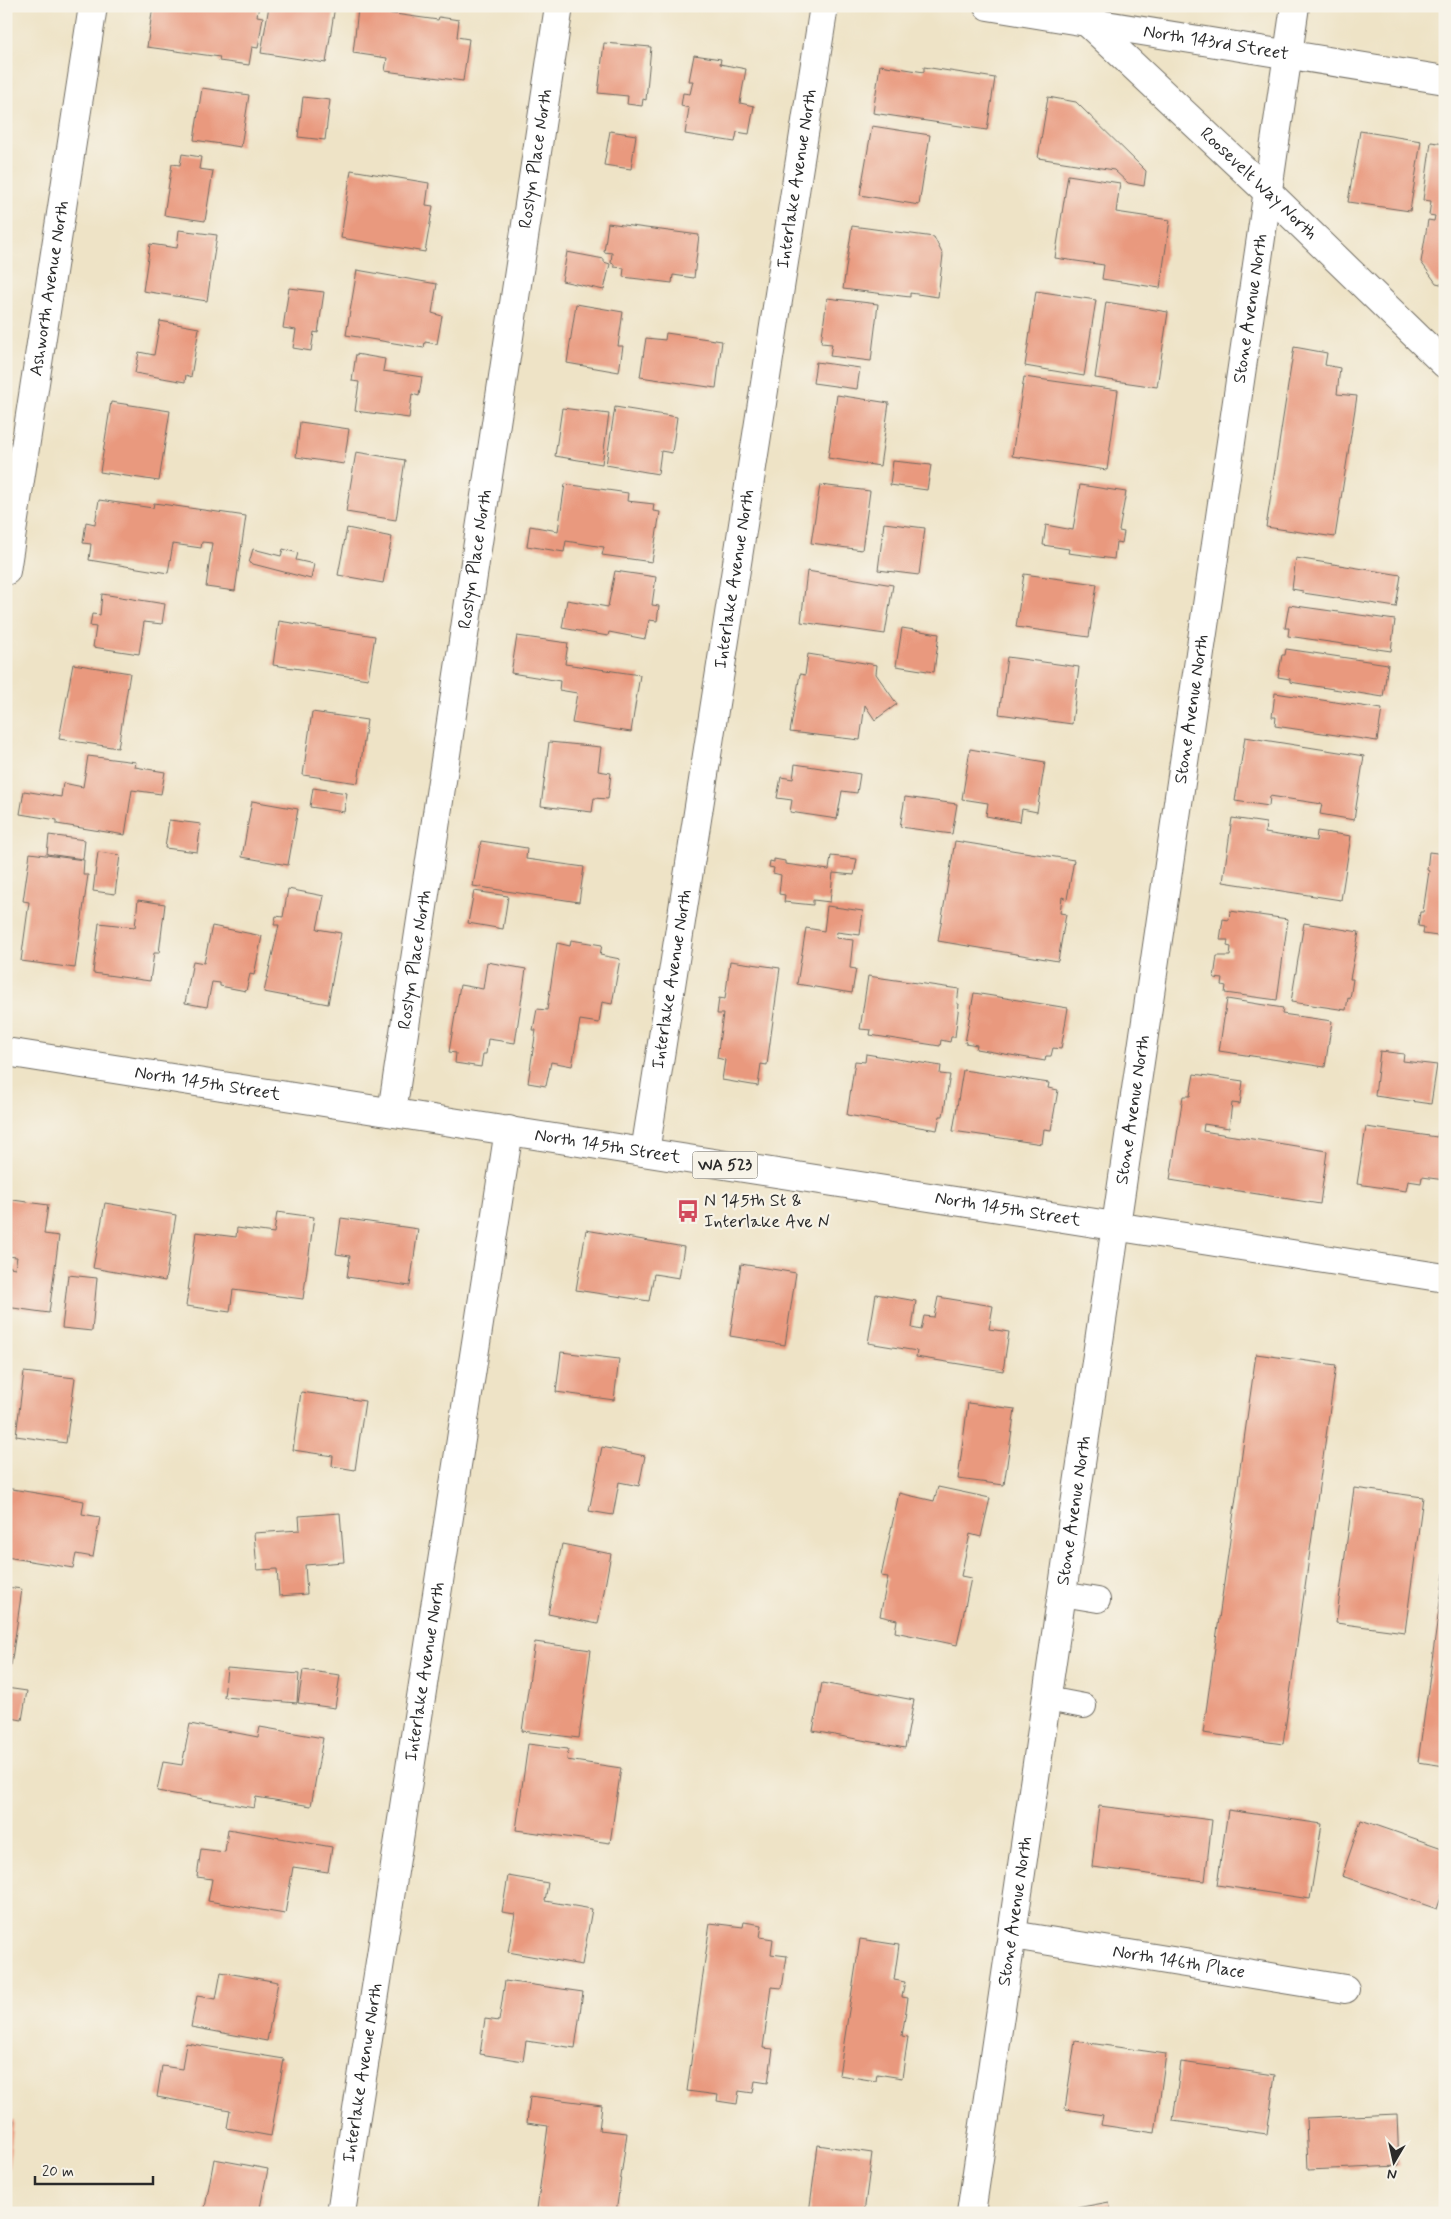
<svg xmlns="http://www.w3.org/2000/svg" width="1451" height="2219" font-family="Mynerve,sans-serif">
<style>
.building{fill:#e9997e}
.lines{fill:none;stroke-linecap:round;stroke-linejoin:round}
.service-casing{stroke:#6f6b61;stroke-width:26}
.minor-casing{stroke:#6f6b61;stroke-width:30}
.tertiary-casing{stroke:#6f6b61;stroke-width:30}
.primary-casing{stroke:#6f6b61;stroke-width:30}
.service{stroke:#fff;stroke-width:24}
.minor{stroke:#fff;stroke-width:28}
.tertiary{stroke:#fff;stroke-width:28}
.primary{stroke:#fff;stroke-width:28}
.labels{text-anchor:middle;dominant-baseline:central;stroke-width:4.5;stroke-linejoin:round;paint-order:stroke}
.shield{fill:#f7f3e8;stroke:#686764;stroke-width:1}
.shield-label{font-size:16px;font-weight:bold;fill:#2b2b2b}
.street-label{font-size:18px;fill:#2b2b2b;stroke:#f7f3e8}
.poi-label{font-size:18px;fill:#2b2b2b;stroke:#f7f3e8;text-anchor:start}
</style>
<rect width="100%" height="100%" fill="#f7f3e8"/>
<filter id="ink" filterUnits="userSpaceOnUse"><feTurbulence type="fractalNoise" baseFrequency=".02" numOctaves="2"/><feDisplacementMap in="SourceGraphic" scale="10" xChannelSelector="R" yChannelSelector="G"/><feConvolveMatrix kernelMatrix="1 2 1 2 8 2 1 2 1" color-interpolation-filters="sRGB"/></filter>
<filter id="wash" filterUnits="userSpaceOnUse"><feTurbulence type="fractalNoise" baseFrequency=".0096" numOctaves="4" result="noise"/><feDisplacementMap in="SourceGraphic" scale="20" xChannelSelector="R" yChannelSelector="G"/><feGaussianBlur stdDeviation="1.12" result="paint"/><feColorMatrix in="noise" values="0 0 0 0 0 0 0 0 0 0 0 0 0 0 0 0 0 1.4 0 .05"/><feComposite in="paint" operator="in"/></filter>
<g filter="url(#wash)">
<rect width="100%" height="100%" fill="#eee3c6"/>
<g id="blocks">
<g class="building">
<path d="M153 6H259L257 16 263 17 258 48 252 47 249 65 219 61 220 57 147 47Z"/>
<path d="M269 6H335L326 63 261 53Z"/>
<path d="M358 9 438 20 439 17 459 20 457 37 469 39 463 81 385 71 387 58 353 53Z"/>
<path d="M604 43 651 47 646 100 643 99 642 106 627 104 628 96 598 93Z"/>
<path d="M694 55 721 59 720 64 746 69 740 103 754 106 749 134 737 132 735 142 685 134 689 108 681 106 683 93 690 94 693 81H689Z"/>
<path d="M880 65 924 72V67L995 78 987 130 873 113Z"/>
<path d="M202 88 249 95 241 147 194 140Z"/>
<path d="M303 97 330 100 325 140 298 137Z"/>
<path d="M1048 97 1076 102 1146 171 1144 186 1128 183 1114 170 1038 158Z"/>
<path d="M872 126 930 135 919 205 860 195Z"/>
<path d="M610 131 636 135 631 169 604 165Z"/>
<path d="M1360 131 1421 141 1410 211 1348 202Z"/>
<path d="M1431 142 1445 144V285L1436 283 1421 262 1428 220 1434 221 1435 216 1429 215 1431 201 1423 200Z"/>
<path d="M182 154 201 157 199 169 213 171 205 221 164 215 172 164 180 165Z"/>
<path d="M351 170 429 183 426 205 433 206 425 252 341 238Z"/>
<path d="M1068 175 1120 183 1116 212 1170 220 1160 288 1102 279 1104 265 1055 258Z"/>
<path d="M608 223 699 235 694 278 673 275 672 283 623 277 624 268 614 267V264L611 263 612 253 604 252Z"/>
<path d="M852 226 934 237 943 255 938 297 910 293V297L843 289Z"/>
<path d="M179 230 217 235 207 301 143 291 150 244 177 248Z"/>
<path d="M567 252 604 259V262L610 264 604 290 562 281Z"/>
<path d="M357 270 437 284 432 313 442 316 437 344 425 342 424 348 346 335Z"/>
<path d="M289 288 324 292 318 333 314 332 311 351 293 348 296 330 283 328Z"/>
<path d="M1036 291 1096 300 1084 376 1025 366Z"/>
<path d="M827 298 878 304 871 361 830 356 832 344 821 343Z"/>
<path d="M1106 302 1168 312 1157 387 1095 378Z"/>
<path d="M576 304 623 312 618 346H623L619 372 567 363Z"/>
<path d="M160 321 199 328 191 377 186 375 185 382 135 373 139 352 154 355Z"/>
<path d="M666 333 722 341 716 388 640 377 646 338 665 340Z"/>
<path d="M1294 347 1327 353 1325 365 1340 368 1337 394 1357 396 1335 537 1266 527Z"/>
<path d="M356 354 385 359 383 371 422 377 419 396 412 394 409 418 355 411 359 382 352 381Z"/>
<path d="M816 362 860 368 857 389 813 383Z"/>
<path d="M1024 377 1118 390 1107 470 1012 456Z"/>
<path d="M837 395 889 403 880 466 828 458Z"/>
<path d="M111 402 170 411 159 481 100 472Z"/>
<path d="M615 407 677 417 672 453 661 451 658 474 606 465Z"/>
<path d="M562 408 609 414 602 464 555 456Z"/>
<path d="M300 422 349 429 344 464 296 457Z"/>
<path d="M356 452 405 460 396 520 346 512Z"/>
<path d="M893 461 931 465 927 490 890 485Z"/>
<path d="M565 484 628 493 627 501 654 504 653 511 660 512 652 562 602 555 604 547 566 541 564 552 527 546 530 526 558 531Z"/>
<path d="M820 485 870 491 862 550 811 543Z"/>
<path d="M1080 485 1126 492 1119 531 1124 532 1122 543 1116 542 1114 559 1068 553 1069 549 1043 545 1046 525 1073 530Z"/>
<path d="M99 500 153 508 154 503 246 516 235 591 206 587 212 543 202 542 201 548 173 544 168 573 89 560 91 544 83 543 86 522 95 524Z"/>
<path d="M884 523 925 528 919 575 878 570Z"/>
<path d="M347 528 392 537 383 583 338 575Z"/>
<path d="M253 549 281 556 283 549 298 553 296 560 314 564 311 579 249 563Z"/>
<path d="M1296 558 1401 575 1396 607 1303 593V591L1292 589Z"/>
<path d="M615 571 656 577 652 605 659 606 657 621 649 620 645 639 609 632 608 636 562 628 567 600 608 607Z"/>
<path d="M807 571 893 585 885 634 801 622Z"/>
<path d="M1024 574 1097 584 1089 637 1016 627Z"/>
<path d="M102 594 165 604 162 624 144 622 139 654 93 647 96 627 90 626 92 614 100 615Z"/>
<path d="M1289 605 1395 620 1391 651 1288 636 1289 628H1285Z"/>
<path d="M279 621 375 636 368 679 273 665Z"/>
<path d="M902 628 939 634 934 672 896 666Z"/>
<path d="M517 636 568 643 565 664 640 675 631 732 572 723 577 693 559 690 560 681 511 673Z"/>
<path d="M1286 649 1388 664 1383 697 1290 682V679L1278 677 1282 655H1285Z"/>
<path d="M808 654 877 665 876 674 897 704 875 720 865 705 860 740 790 732 800 674 805 675Z"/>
<path d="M1007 657 1079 667 1072 724 999 714Z"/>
<path d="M73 664 130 673 118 748 59 739Z"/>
<path d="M1275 693 1382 709 1377 741 1275 726 1276 717H1272Z"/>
<path d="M312 712 367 720 358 783 303 775Z"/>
<path d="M1245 737 1364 756 1354 820 1320 814 1322 804 1270 796 1269 806 1235 801Z"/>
<path d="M549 742 601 747 598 771 611 773 608 799 594 798 592 812 541 806Z"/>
<path d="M970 749 1045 762 1037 812 1022 809 1020 822 986 816 988 803 962 799Z"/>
<path d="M88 756 136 762 135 767 165 772 161 794 132 790 125 835 57 824V820L20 814 24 791 61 797 63 783 83 787Z"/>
<path d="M795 764 860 774 857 793 842 791 837 819 790 812 792 800 777 798 781 777 793 779Z"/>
<path d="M313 788 347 793 344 812 310 807Z"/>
<path d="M905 797 957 804 952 834 900 827Z"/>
<path d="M252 801 298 809 288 865 242 857Z"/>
<path d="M1232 818 1266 823 1265 833 1316 841 1317 831 1351 836 1341 900 1223 882Z"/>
<path d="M169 820 201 824 197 852 165 848Z"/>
<path d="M49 835 85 840 83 859 47 854Z"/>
<path d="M481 841 527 848 526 859 584 867 579 902 473 886Z"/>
<path d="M955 841 1074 860 1067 899 1062 897 1060 913 1066 914 1058 961 938 941Z"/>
<path d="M98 852 120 855 115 894 93 891Z"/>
<path d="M1429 852 1445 854V937L1423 934 1424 927 1418 926 1420 912H1423L1429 871 1427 870Z"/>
<path d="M30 853 84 860 83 875H88L75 968 21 961 29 902 23 901Z"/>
<path d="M831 856 857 859 854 875 833 873 830 902 813 900V905L784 902 785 895 779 894 781 875 773 873 774 868 769 867 770 861 774 862V859L785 861V864L829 870Z"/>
<path d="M288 889 324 896 317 929 341 933 328 1004 264 992 279 925H274L276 916 283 917Z"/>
<path d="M474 891 508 896 503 929 468 923Z"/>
<path d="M138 900 165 904 159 953H154L150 981 93 973 99 923 135 927Z"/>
<path d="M827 906 863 911 860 935 837 932 836 938 853 940 850 968 856 969 852 993 797 984 806 928 824 931Z"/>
<path d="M1230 911 1288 919 1277 1000 1225 993 1226 986 1222 985 1223 979 1214 978 1217 956H1230L1231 947 1227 946 1228 940H1220L1223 919 1229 920Z"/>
<path d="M1304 923 1359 932 1350 979H1353L1350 999 1348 998 1346 1010 1291 1002Z"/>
<path d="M212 926 262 936 254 975 250 974 246 991 220 986V983L212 982 207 1007 185 1003 193 961 204 963Z"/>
<path d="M571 940 602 945 600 955 620 959 612 1004 602 1002 599 1023 580 1020 572 1066 551 1062 546 1086 528 1083 536 1030H533L537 1009 547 1010 557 943 570 946Z"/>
<path d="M730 961 780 968 767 1065 761 1064 758 1086 722 1080 725 1060 717 1058 723 1014H717L719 998 725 999Z"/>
<path d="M487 962 526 969 515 1043 488 1039 486 1054H483L481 1067 455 1063 456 1053 449 1052 460 985 483 989Z"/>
<path d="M868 976 959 989 957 1004H959L955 1037H951L950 1042 941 1040 940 1046 870 1035 871 1030 860 1029Z"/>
<path d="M974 993 1068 1008 1061 1049 1053 1048 1051 1056H1046L1045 1061 976 1049 977 1045 965 1043Z"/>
<path d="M1227 999 1283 1008 1282 1014 1332 1021 1325 1067 1219 1051Z"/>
<path d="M1380 1051 1404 1054 1403 1061 1437 1065 1431 1104 1375 1096Z"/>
<path d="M866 1054 941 1066 940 1074 950 1075 943 1116H940L937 1130 847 1115 855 1061 865 1062Z"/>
<path d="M963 1070 1049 1083 1048 1088 1058 1090 1051 1130 1044 1129 1042 1144 953 1131Z"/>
<path d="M1194 1074 1243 1081 1240 1104 1232 1103 1229 1128 1204 1124 1203 1131 1327 1151 1320 1204 1170 1180 1183 1096H1190Z"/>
<path d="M1366 1127 1437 1137 1438 1132 1445 1133V1180L1422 1177 1421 1183 1408 1181 1406 1191 1357 1184Z"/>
<path d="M6 1199 48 1205 44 1234 59 1236 49 1313 6 1307V1266L15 1268 17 1257 6 1256Z"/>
<path d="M105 1203 176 1215 165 1281 93 1268Z"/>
<path d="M277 1212 314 1217 303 1299 233 1290 230 1312 186 1306 196 1232 236 1237 237 1228 274 1233Z"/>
<path d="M341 1218 418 1229 410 1286 347 1277 350 1256 336 1254Z"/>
<path d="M586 1230 684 1247 679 1278 654 1274 649 1301 576 1290Z"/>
<path d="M741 1264 796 1273 785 1345 730 1336Z"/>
<path d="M68 1275 97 1278 92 1331 62 1328Z"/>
<path d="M876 1294 916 1301 912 1328 921 1330 924 1316 934 1317 938 1297 993 1306 989 1329 1009 1332 1003 1371 916 1357 917 1351 868 1343Z"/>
<path d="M561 1352 619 1359 614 1400 556 1392Z"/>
<path d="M1256 1354 1336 1365 1283 1744 1203 1733Z"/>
<path d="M24 1372 75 1378 66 1443 16 1436Z"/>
<path d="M301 1392 365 1401 355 1470 332 1466 333 1456 293 1450Z"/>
<path d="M968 1403 1015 1409 1004 1485 958 1479Z"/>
<path d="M602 1447 645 1456 639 1486 619 1482 613 1515 589 1511Z"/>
<path d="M938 1487 990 1498 981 1537 970 1534 961 1576 971 1578 957 1645 895 1632 897 1620 880 1616 888 1577 881 1576 899 1493 934 1501Z"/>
<path d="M6 1488 84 1501 82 1514 100 1517 93 1557 76 1554 73 1568 6 1557Z"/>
<path d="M1354 1488 1423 1497 1405 1632 1336 1623Z"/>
<path d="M340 1513 344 1562 305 1565 307 1594 279 1596 277 1569 257 1570 254 1533 300 1530 299 1516Z"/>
<path d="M562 1544 611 1554 598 1624 548 1614Z"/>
<path d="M1444 1573H1445V1766L1418 1762Z"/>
<path d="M6 1587 22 1589 11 1666H6Z"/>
<path d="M535 1642 591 1650 579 1738 522 1731Z"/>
<path d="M227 1668 299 1674 297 1703 224 1697Z"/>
<path d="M303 1670 340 1675 335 1708 298 1703Z"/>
<path d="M822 1683 914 1700 905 1748 813 1731Z"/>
<path d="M6 1688 27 1691 22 1720 6 1717Z"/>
<path d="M190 1724 258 1737 260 1727 323 1738 311 1806 256 1797 254 1808 157 1791 163 1762 182 1765Z"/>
<path d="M528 1744 568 1749 567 1760 621 1768 610 1843 516 1830Z"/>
<path d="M1099 1806 1212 1820 1205 1881 1092 1867Z"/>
<path d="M1228 1810 1322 1824 1310 1899 1217 1885Z"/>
<path d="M1361 1820 1445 1849V1886L1437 1909 1342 1876Z"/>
<path d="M228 1829 332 1847 328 1872 293 1867 285 1914 208 1901 212 1879 197 1877 201 1849 225 1852Z"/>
<path d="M508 1876 548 1883 545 1901 592 1909 582 1965 508 1952 515 1914 502 1912Z"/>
<path d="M744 1922 762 1925 760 1937 773 1939 771 1954 787 1956 782 1988 771 1987 763 2048 773 2049 768 2083 755 2081 753 2093 739 2091 737 2104 717 2101 718 2095 687 2091 710 1923 743 1927Z"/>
<path d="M860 1939 899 1945 894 1980 905 1982 902 1997 908 1998 902 2036 908 2037 902 2078 877 2074 876 2081 839 2075Z"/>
<path d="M221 1972 278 1982 267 2041 191 2027 197 1996 216 1999Z"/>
<path d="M505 1981 583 1992 575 2048 526 2041 523 2061 480 2054 485 2019 499 2021Z"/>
<path d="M1075 2041 1166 2054 1155 2133 1101 2125 1103 2115 1065 2109Z"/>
<path d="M186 2043 284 2059 271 2136 227 2128 230 2110 157 2097 162 2066 182 2069Z"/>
<path d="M1181 2062 1275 2075 1267 2134 1173 2121Z"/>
<path d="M530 2096 602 2105 599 2130 627 2133 616 2213H564L537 2209 548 2126 527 2123Z"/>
<path d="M1397 2114 1399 2166 1308 2170 1306 2118Z"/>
<path d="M6 2119 14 2120 8 2174H6Z"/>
<path d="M818 2145 872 2153 864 2213H809Z"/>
<path d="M214 2159 268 2169 260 2208 277 2211V2213H204Z"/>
<path d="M1109 2202 1111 2213H1056L1055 2212Z"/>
</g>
</g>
</g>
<g filter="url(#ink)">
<use href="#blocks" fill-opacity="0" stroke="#6f6b61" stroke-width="1"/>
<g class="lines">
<defs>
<g id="service">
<path d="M1062 1594 1098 1600"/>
<path d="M1047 1699 1084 1706"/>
</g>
<g id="minor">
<path id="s1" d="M988 6 1445 80"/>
<path id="s2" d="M6 571 93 6"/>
<path id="s3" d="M392 1112 559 6"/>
<path id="s4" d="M645 1152 824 6"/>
<path id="s5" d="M1012 1935 1345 1989"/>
<path id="s6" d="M341 2213 509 1130"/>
<path id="s7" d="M971 2213 1295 6"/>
</g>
<g id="tertiary">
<path id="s8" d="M1070 6 1274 198 1445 364"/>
</g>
<g id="primary">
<path id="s9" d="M6 1052 1445 1278"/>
</g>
</defs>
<use href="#service" class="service-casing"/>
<use href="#minor" class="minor-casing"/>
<use href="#tertiary" class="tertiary-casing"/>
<use href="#primary" class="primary-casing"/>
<use href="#service" class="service"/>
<use href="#minor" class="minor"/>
<use href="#tertiary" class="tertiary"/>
<use href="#primary" class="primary"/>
</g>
</g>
<defs>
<symbol id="bus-bare" viewBox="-9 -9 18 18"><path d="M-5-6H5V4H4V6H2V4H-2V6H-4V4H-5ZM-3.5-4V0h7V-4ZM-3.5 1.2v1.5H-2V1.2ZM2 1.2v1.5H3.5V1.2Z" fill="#d1495b" stroke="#f7f3e8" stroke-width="2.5" paint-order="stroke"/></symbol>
</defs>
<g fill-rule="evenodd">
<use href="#bus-bare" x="672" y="1195" width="32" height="32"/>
</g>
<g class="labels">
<rect class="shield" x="692.5" y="1151.5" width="65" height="27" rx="4"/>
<g class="shield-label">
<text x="725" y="1165">WA 523</text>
</g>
<g class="street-label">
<text stroke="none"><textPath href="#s1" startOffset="231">North 143rd Street</textPath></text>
<text stroke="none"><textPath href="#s3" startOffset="964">Roslyn Place North</textPath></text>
<text stroke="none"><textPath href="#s4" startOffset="985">Interlake Avenue North</textPath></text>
<text stroke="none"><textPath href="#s8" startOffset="259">Roosevelt Way North</textPath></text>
<text stroke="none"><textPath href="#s2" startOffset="286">Ashworth Avenue North</textPath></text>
<text stroke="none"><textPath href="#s7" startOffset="1925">Stone Avenue North</textPath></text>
<text stroke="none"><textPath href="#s3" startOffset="559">Roslyn Place North</textPath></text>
<text stroke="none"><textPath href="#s4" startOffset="580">Interlake Avenue North</textPath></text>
<text stroke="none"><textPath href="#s7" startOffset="1520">Stone Avenue North</textPath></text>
<text stroke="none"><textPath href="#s3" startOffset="154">Roslyn Place North</textPath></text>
<text stroke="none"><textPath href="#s4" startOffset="175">Interlake Avenue North</textPath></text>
<text stroke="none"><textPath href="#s9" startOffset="204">North 145th Street</textPath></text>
<text stroke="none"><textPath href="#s7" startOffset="1115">Stone Avenue North</textPath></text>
<text stroke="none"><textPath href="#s9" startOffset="609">North 145th Street</textPath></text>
<text stroke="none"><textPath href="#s9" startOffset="1014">North 145th Street</textPath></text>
<text stroke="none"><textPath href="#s7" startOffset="710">Stone Avenue North</textPath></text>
<text stroke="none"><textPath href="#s6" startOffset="548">Interlake Avenue North</textPath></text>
<text stroke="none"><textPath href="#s7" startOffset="305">Stone Avenue North</textPath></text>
<text stroke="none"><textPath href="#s5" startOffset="169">North 146th Place</textPath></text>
<text stroke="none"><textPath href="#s6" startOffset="142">Interlake Avenue North</textPath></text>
</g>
<g class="poi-label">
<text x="704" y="1201">N 145th St &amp;<tspan x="704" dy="21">Interlake Ave N</tspan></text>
</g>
</g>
<rect width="1451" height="2219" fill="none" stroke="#f7f3e8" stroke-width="25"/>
<g transform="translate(1394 2162) rotate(189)" stroke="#f7f3e8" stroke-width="4" paint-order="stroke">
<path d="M0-4L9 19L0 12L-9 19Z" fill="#2b2b2b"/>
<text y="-8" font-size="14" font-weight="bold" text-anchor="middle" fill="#2b2b2b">N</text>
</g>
<path d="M35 2176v8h118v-8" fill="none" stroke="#2b2b2b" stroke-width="2.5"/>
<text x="42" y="2176" font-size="15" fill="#2b2b2b" stroke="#f7f3e8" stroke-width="4" paint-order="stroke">20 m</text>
</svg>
